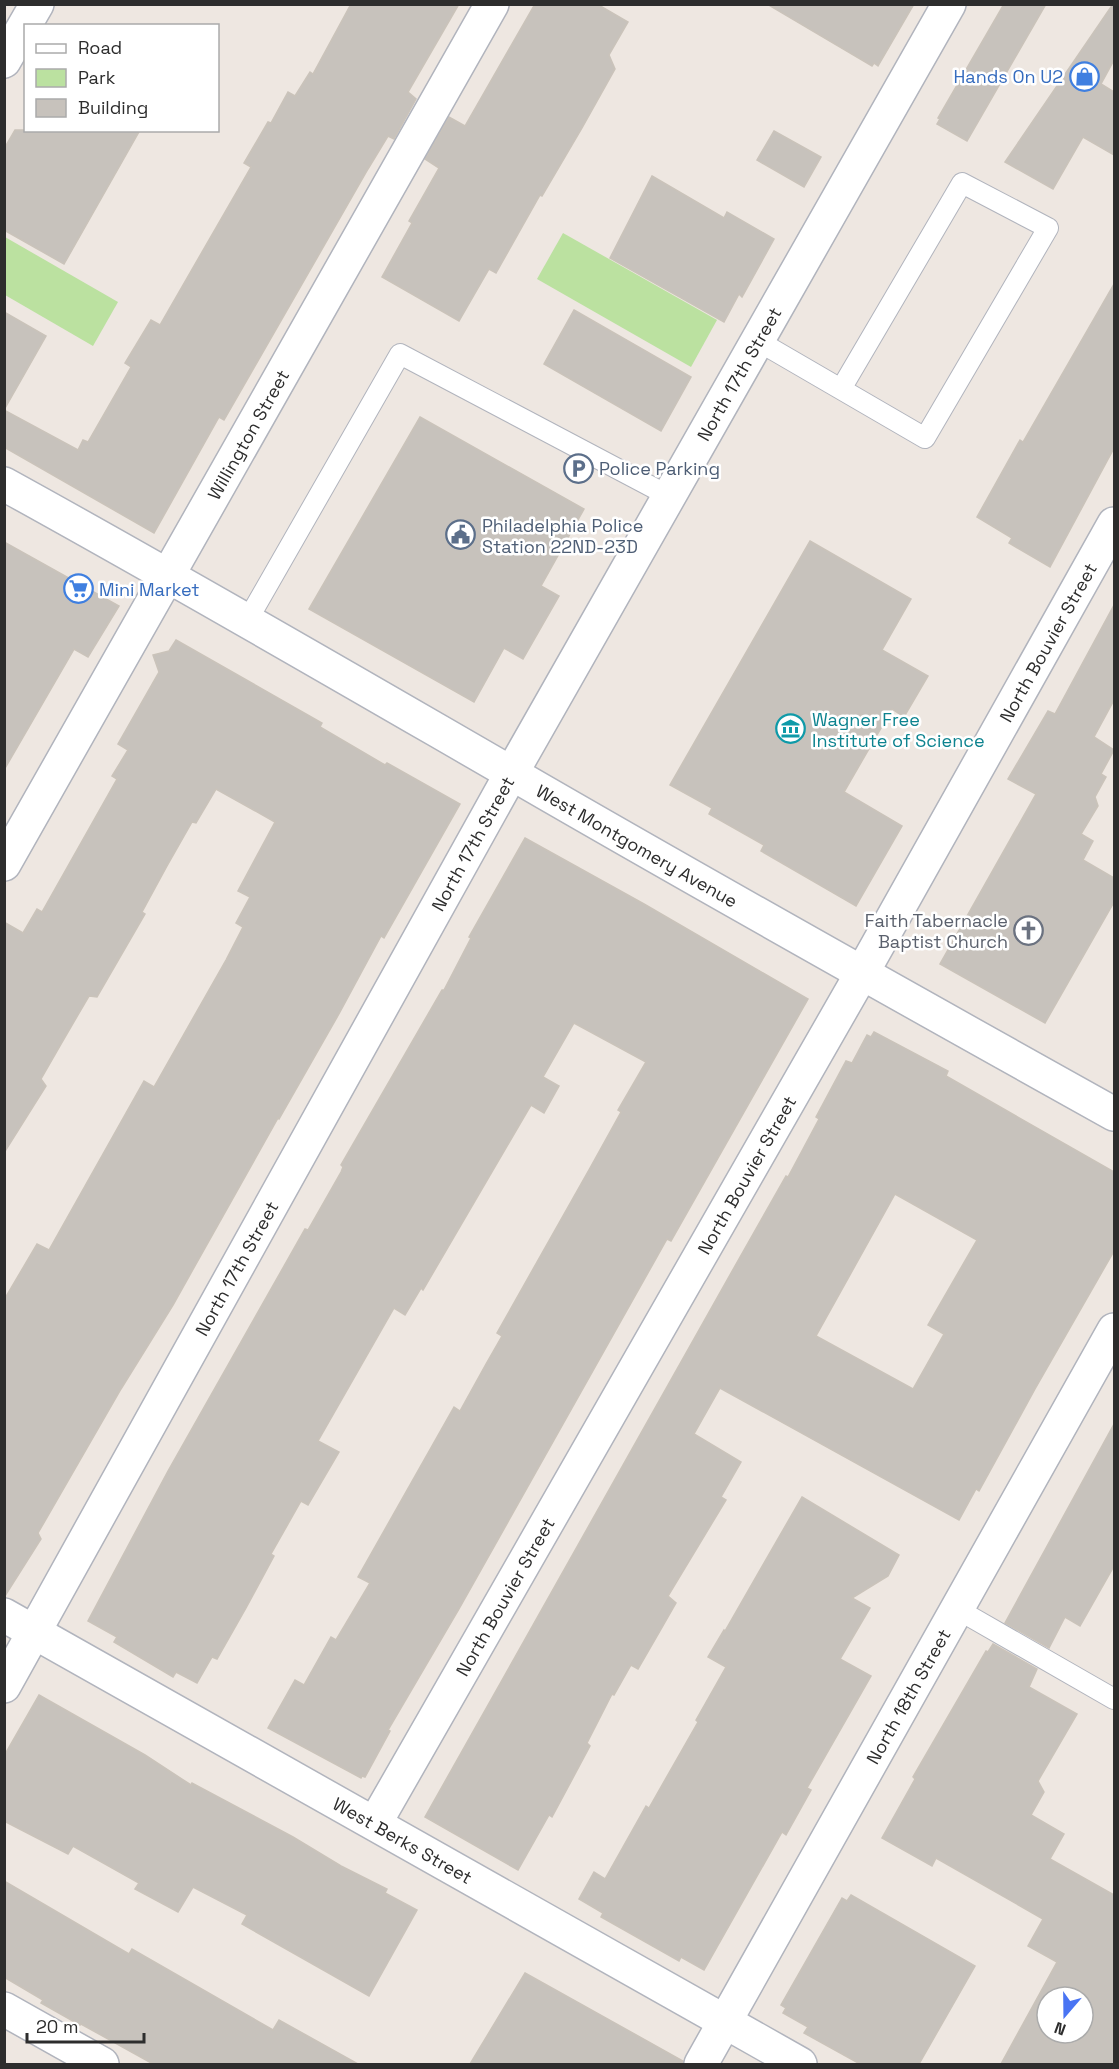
<svg xmlns="http://www.w3.org/2000/svg" width="1119" height="2069" font-family="'Space Grotesk',sans-serif">
<style>
.green{fill:#bbe1a0}
.building{fill:#c7c2bc;stroke:#cac3ba;stroke-width:1.5;fill-rule:evenodd}
.lines{fill:none;stroke-linecap:round;stroke-linejoin:round}
.service-casing{stroke:#b1b4bd;stroke-width:22}
.minor-casing{stroke:#b1b4bd;stroke-width:36}
.service{stroke:#fff;stroke-width:20}
.minor{stroke:#fff;stroke-width:33}
.labels{text-anchor:middle;dominant-baseline:central;stroke-width:5;stroke-linejoin:round;paint-order:stroke}
.shop-label{font-size:18px;fill:#366cbe;stroke:#fff;text-anchor:end}
.street-label{font-size:18px;fill:#2d2d2d;stroke:#fff}
.service-label{font-size:18px;fill:#4e5e75;stroke:#fff;text-anchor:start}
.culture-label{font-size:18px;fill:#0d838f;stroke:#fff;text-anchor:start}
.worship-label{font-size:18px;fill:#5b616d;stroke:#fff;text-anchor:end}
</style>
<rect width="100%" height="100%" fill="#eee7e1"/>
<g class="green">
<path d="M563 233 717 320 691 367 537 279Z"/>
<path d="M5 237 118 302 93 346 5 295Z"/>
</g>
<g class="building">
<path d="M351 4H459L408 92 416 99 394 139 388 136 368 169 224 420 219 417 154 533 4 447V410L78 450 83 440 88 442 131 367 125 363 151 320 160 325 251 167 244 163 268 122 271 123 288 92 295 96 310 72 313 74Z"/>
<path d="M535 4H597L628 22 609 55 615 69 582 128 542 196 540 195 496 273 489 269 459 321 382 277 412 223 409 221 439 168 425 159 449 117 465 126Z"/>
<path d="M767 4H914L878 66 874 63 872 66Z"/>
<path d="M1004 4H1046L967 141 937 124 940 119 938 118Z"/>
<path d="M1113 4H1114V60L1101 84 1114 92V155L1083 137 1053 189 1005 162Z"/>
<path d="M15 130H140L64 264 4 230V149Z"/>
<path d="M774 131 821 157 804 187 757 160Z"/>
<path d="M652 176 724 218 727 212 774 239 742 297 739 294 724 322 610 258Z"/>
<path d="M1114 284V448L1050 567 1009 543 1012 538 977 517 1020 440 1023 442Z"/>
<path d="M574 310 691 377 661 431 544 364Z"/>
<path d="M4 312 46 336 4 410Z"/>
<path d="M420 417 584 509 541 586 559 596 523 659 504 648 474 702 309 609Z"/>
<path d="M810 541 911 599 882 650 928 676 904 717 892 709 844 792 902 826 856 906 761 851 764 845 709 814 712 808 670 785Z"/>
<path d="M4 542 119 606 88 657 74 649 4 770Z"/>
<path d="M1114 605V700L1094 737 1114 750 1101 774 1106 777 1095 797 1098 806 1081 834 1093 841 1083 860 1114 878V902L1045 1023 940 964 1036 794 1008 779 1048 711 1055 714Z"/>
<path d="M176 640 322 723 320 727 385 765 387 763 460 804 384 938 381 936 340 1012 279 1119 278 1118 173 1305 121 1389 38 1533 41 1539 5 1596 4 1300 37 1244 49 1250 144 1081 154 1087 226 960 243 927 236 923 250 897 238 891 275 822 216 789 196 823 192 822 167 866 142 912 145 914 97 997 89 996 61 1044 41 1079 46 1086 4 1153V922L23 933 37 909 42 912 117 779 112 776 128 750 118 744 159 672 153 655 169 651Z"/>
<path d="M525 838 644 904 808 999 671 1241 667 1239 459 1609 388 1730 390 1731 365 1777 362 1776 361 1778 268 1728 295 1680 304 1685 331 1637 336 1640 370 1583 358 1577 454 1407 460 1411 486 1364 502 1336 497 1333 590 1168 621 1112 618 1110 646 1062 574 1023 543 1077 559 1086 544 1113 531 1105 423 1290 421 1288 405 1315 394 1308 318 1441 339 1452 308 1505 301 1501 271 1554 274 1556 246 1608 217 1659 212 1657 197 1683 176 1672 173 1677 114 1642 117 1637 88 1621 168 1471 305 1229 308 1230 341 1172 343 1167 341 1165 442 990H444L471 938 469 937Z"/>
<path d="M874 1032 948 1071 946 1076 1114 1172V1251L1035 1389 979 1491 976 1489 959 1520 720 1388 694 1434 741 1462 721 1497 726 1500 668 1596 676 1603 660 1631 638 1669 631 1665 614 1695 612 1694 587 1743 590 1746 552 1817 549 1815 518 1870 425 1817 744 1250 786 1176 788 1177 819 1119 816 1117 846 1061 852 1063 867 1035 871 1037ZM895 1194 977 1240 928 1325 944 1334 913 1389 816 1336Z"/>
<path d="M1114 1424V1566L1080 1626 1065 1617 1049 1648 1005 1623Z"/>
<path d="M802 1497 899 1555 888 1576 852 1598 870 1608 840 1659 871 1676 807 1788 811 1790 786 1835 782 1832 704 1970 681 1957 679 1961 601 1917 603 1913 579 1899 594 1872 605 1879 646 1806 649 1808 698 1722 696 1720 726 1667 708 1657 724 1630 725 1631Z"/>
<path d="M993 1644 1037 1669 1029 1687 1077 1714 1038 1781 1044 1792 1031 1815 1064 1834 1050 1859 1114 1895V2064H1001L1057 1962 1028 1946 1043 1919 936 1858 932 1866 882 1838 915 1779 913 1777 986 1651 988 1652ZM1047 1997H1083V2033H1047Z"/>
<path d="M39 1695 145 1755 191 1785 192 1783 293 1837 341 1866 387 1889 385 1893 417 1910 369 1996 242 1924 247 1915 193 1887 178 1912 135 1889 139 1883 73 1846 68 1854 4 1821V1756Z"/>
<path d="M4 1881 129 1954 132 1949 273 2030 279 2020 358 2064H153L81 2024 80 2025 41 2003 43 2000 4 1977Z"/>
<path d="M851 1895 975 1966 919 2064H860L804 2033 808 2027 783 2013 786 2008 781 2005 842 1898 847 1901Z"/>
<path d="M525 1973 683 2061 682 2064H470Z"/>
</g>
<g class="lines">
<defs>
<g id="service">
<path d="M758 341 925 438 1048 228 962 183 841 389"/>
<path d="M247 621 400 354 669 496"/>
<path d="M957 1609 1114 1699"/>
</g>
<g id="minor">
<path d="M4 61 37 4"/>
<path id="s1" d="M4 484C175 578 343 676 511 773 711 889 913 1002 1114 1114"/>
<path id="s2" d="M4 864 492 4"/>
<path id="s3" d="M4 1615 800 2064"/>
<path id="s4" d="M4 1686 511 774 949 4"/>
<path id="s5" d="M375 1823 862 973 1114 524"/>
<path d="M4 2009 102 2064"/>
<path id="s6" d="M701 2064 1114 1330"/>
</g>
</defs>
<use href="#service" class="service-casing"/>
<use href="#minor" class="minor-casing"/>
<use href="#service" class="service"/>
<use href="#minor" class="minor"/>
</g>
<defs>
<symbol id="shop-ring" viewBox="-11 -11 22 22"><circle r="9.5" fill="#fff" stroke="#3f7fe0" stroke-width="1.5"/><path d="M-5-2.5h2.3a2.7 3.5 0 0 1 5.4 0H5L5.5 6h-11ZM-1.5-2.5h3a1.5 2.3 0 0 0-3 0Z" fill="#3f7fe0"/></symbol>
<symbol id="parking-ring" viewBox="-11 -11 22 22"><circle r="9.5" fill="#fff" stroke="#5c6f8a" stroke-width="1.5"/><path d="M-3.5-5.5H1a3.5 3.5 0 0 1 0 7H-1V5.5H-3.5ZM-1-3.4V-.6H.8a1.4 1.4 0 0 0 0-2.8Z" fill="#5c6f8a"/></symbol>
<symbol id="civic-ring" viewBox="-11 -11 22 22"><circle r="9.5" fill="#fff" stroke="#5c6f8a" stroke-width="1.5"/><path d="M-.6-6.5H3V-4.5H.6V-3L4-1V1h2V6H-6V1h2V-1L-.6-3ZM-1.2 2.5V6h2.4V2.5Z" fill="#5c6f8a"/></symbol>
<symbol id="supermarket-ring" viewBox="-11 -11 22 22"><circle r="9.5" fill="#fff" stroke="#3f7fe0" stroke-width="1.5"/><path d="M-6-5.5h2.5l.6 2H6L4.5 2H-2.5L-4.4-4H-6ZM-1.5 3.2a1.3 1.3 0 1 0 .1 0ZM3 3.2a1.3 1.3 0 1 0 .1 0Z" fill="#3f7fe0"/></symbol>
<symbol id="museum-ring" viewBox="-11 -11 22 22"><circle r="9.5" fill="#fff" stroke="#0f9aa8" stroke-width="1.5"/><path d="M0-6L6-3V-2H-6V-3ZM-5-1h2V3h-2ZM-1-1h2V3h-2ZM3-1h2V3H3ZM-6 4H6V6H-6Z" fill="#0f9aa8"/></symbol>
<symbol id="church-ring" viewBox="-11 -11 22 22"><circle r="9.5" fill="#fff" stroke="#6b7280" stroke-width="1.5"/><path d="M-1.2-6h2.4v3.5h3.3v2.4h-3.3V6h-2.4V-.1h-3.3v-2.4h3.3Z" fill="#6b7280"/></symbol>
</defs>
<g fill-rule="evenodd">
<use href="#shop-ring" x="1068" y="60" width="33" height="33"/>
<use href="#parking-ring" x="562" y="452" width="33" height="33"/>
<use href="#civic-ring" x="444" y="518" width="33" height="33"/>
<use href="#supermarket-ring" x="62" y="572" width="33" height="33"/>
<use href="#museum-ring" x="774" y="712" width="33" height="33"/>
<use href="#church-ring" x="1012" y="914" width="33" height="33"/>
</g>
<g class="labels">
<g class="shop-label">
<text x="1063" y="76">Hands On U2</text>
<text x="99" y="589" text-anchor="start">Mini Market</text>
</g>
<g class="street-label">
<text stroke="none"><textPath href="#s4" startOffset="1504">North 17th Street</textPath></text>
<text stroke="none"><textPath href="#s2" startOffset="494">Willington Street</textPath></text>
<text stroke="none"><textPath href="#s5" startOffset="1359">North Bouvier Street</textPath></text>
<text stroke="none"><textPath href="#s4" startOffset="964">North 17th Street</textPath></text>
<text stroke="none"><textPath href="#s1" startOffset="729">West Montgomery Avenue</textPath></text>
<text stroke="none"><textPath href="#s5" startOffset="747">North Bouvier Street</textPath></text>
<text stroke="none"><textPath href="#s4" startOffset="478">North 17th Street</textPath></text>
<text stroke="none"><textPath href="#s5" startOffset="261">North Bouvier Street</textPath></text>
<text stroke="none"><textPath href="#s6" startOffset="422">North 18th Street</textPath></text>
<text stroke="none"><textPath href="#s3" startOffset="458">West Berks Street</textPath></text>
</g>
<g class="service-label">
<text x="599" y="468">Police Parking</text>
<text x="482" y="525">Philadelphia Police<tspan x="482" dy="21">Station 22ND-23D</tspan></text>
</g>
<g class="culture-label">
<text x="812" y="719">Wagner Free<tspan x="812" dy="21">Institute of Science</tspan></text>
</g>
<g class="worship-label">
<text x="1008" y="920">Faith Tabernacle<tspan x="1008" dy="21">Baptist Church</tspan></text>
</g>
</g>
<rect width="1119" height="2069" fill="none" stroke="#2d2d2d" stroke-width="12"/>
<rect x="24" y="24" width="195" height="108" fill="#ffffff" stroke="#ababab" stroke-width="1.5"/>
<rect x="36" y="44" width="30" height="9" fill="#ffffff" stroke="#ababab" stroke-width="1.5"/>
<text x="78" y="54" font-size="18" fill="#2d2d2d">Road</text>
<rect x="36" y="69" width="30" height="18" fill="#bbe1a0" stroke="#ababab" stroke-width="1.5"/>
<text x="78" y="84" font-size="18" fill="#2d2d2d">Park</text>
<rect x="36" y="99" width="30" height="18" fill="#c7c2bc" stroke="#ababab" stroke-width="1.5"/>
<text x="78" y="114" font-size="18" fill="#2d2d2d">Building</text>
<g transform="translate(1065 2015) rotate(200)"><circle r="28" fill="#ffffff" stroke="#ababab" stroke-width="1.5"/>
<path d="M0-4.5L10 22L0 15L-10 22Z" fill="#4974f3"/>
<text y="-9" font-size="16" font-weight="bold" text-anchor="middle" fill="#2d2d2d">N</text>
</g>
<path d="M27 2033v9h117v-9" fill="none" stroke="#2d2d2d" stroke-width="3"/>
<text x="36" y="2033" font-size="18" fill="#2d2d2d" stroke="#ffffff" stroke-width="4.5" paint-order="stroke">20 m</text>
</svg>
